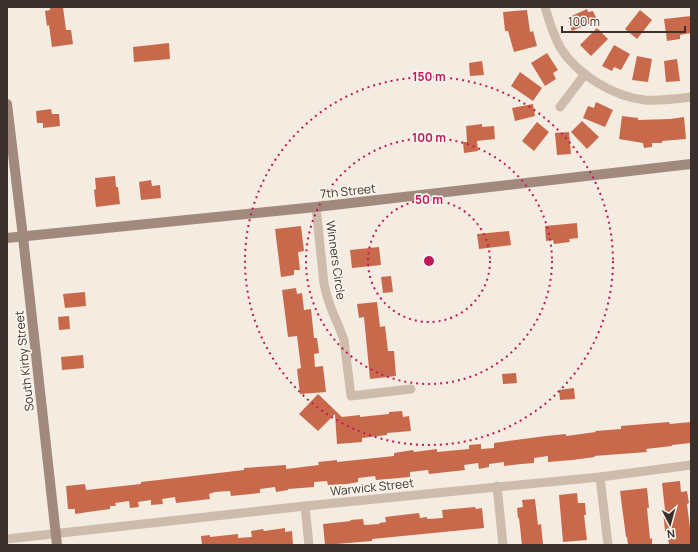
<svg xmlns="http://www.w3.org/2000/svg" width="698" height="552" font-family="Manrope,sans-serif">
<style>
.building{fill:#c8694b}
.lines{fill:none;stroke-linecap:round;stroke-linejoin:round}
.street{stroke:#cdbbac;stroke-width:9}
.secondary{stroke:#a18a7d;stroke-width:10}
.ring{fill:none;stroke:#c2185b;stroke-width:2;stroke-dasharray:2 4}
.labels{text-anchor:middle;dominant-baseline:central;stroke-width:3.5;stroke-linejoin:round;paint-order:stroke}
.street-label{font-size:12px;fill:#3b302b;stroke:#fbf5ee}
.centre{fill:#c2185b;stroke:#fbf5ee;stroke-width:2}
.ring-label{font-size:12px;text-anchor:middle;font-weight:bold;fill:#c2185b;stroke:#fbf5ee;stroke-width:3.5;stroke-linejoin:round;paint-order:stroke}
</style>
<rect width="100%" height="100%" fill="#f4ebe1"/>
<g class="building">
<path d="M50 7H63L66 30H71L73 44 52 47 49 25 47 26 45 11 50 10Z"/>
<path d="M587 9 588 12 593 11 597 20 572 31 567 18Z"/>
<path d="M527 10 530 32 533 31 537 46 514 52 508 31H505L503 12Z"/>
<path d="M640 10 652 20 637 39 625 29Z"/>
<path d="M691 16V33L680 35V39L667 41 664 19Z"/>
<path d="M597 28 608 39 591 56 580 45Z"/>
<path d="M169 43 170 59 134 62 133 47Z"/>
<path d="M614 45 630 54 621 70 614 67 612 71 602 66Z"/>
<path d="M547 53 558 70 553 73 556 79 545 86 531 63Z"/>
<path d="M637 56 652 59 648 82 632 80Z"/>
<path d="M677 59 680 81 666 82 664 61Z"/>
<path d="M482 61 484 75 470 76 469 63Z"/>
<path d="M520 72 542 88 533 101 511 86Z"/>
<path d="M596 102 613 110 605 127 583 118 588 106 594 108Z"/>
<path d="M533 104 535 116 515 121 512 108Z"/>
<path d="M51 109 52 114H59L60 126 43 128V123H37L36 111Z"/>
<path d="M622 116 638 118V120L670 119 684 117 686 139 662 141V143H652V147L644 148 643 143 619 139Z"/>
<path d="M582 121 599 137 587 149 571 132Z"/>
<path d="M537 122 549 132 534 151 522 141Z"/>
<path d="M482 124V127L494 126 495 139 477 141 478 151 464 153 463 142H467L466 126Z"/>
<path d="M569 132 571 154 557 155 555 133Z"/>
<path d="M115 176 116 187H118L120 204 96 207 94 190 96 189 95 178Z"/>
<path d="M151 180 152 186 160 185 161 198 141 200 139 182Z"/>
<path d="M577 223 578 238 569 239 570 242 554 244 553 240 546 241 545 226Z"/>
<path d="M301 226 304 251 298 252 300 270H294V275L281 277 275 229Z"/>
<path d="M509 231 511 245 479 249 477 234Z"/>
<path d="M379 247 381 265 352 268 350 250Z"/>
<path d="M391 276 393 292 383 293 381 277Z"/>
<path d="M296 288 297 294 302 293 304 310 311 309 314 338H317L319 353 314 354 315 367 323 366 326 392 300 394 297 369 301 368 297 336 288 337 282 290Z"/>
<path d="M85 292 86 306 65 308 63 294Z"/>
<path d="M377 302 380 327 385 326 388 351H394L396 376 370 379 364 317 359 318 357 304Z"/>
<path d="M69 316 70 329 59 330 58 317Z"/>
<path d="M83 355 84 368 62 370 61 357Z"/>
<path d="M516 373 517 383 503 384 502 374Z"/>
<path d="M574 388 575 399 560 400 559 390Z"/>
<path d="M318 394 342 417 360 415V417L389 414V412L402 411 403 417 409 416 411 431 387 433V435L362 438V442L337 444 335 414 318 431 299 414Z"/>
<path d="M669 422 670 424 691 422V443L672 445V446L646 449 647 452 594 456 595 457 572 460 548 462V456L534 458V463L521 464 504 466V462L489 464V467L479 469 478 463 464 465 465 470 429 474 428 470 410 472V477L376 480 375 476 358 478V482L347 484 328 485 327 481 314 482V487L288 489V490L276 492 275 487 260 489V493L231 496 230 491 215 492 209 494 210 499 176 503 175 497 162 499 163 504 151 505V500L138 502 139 507 130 508 129 501 115 503 116 506H110V509L88 512 75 514V509H68L66 486 85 484 86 490 141 484V482L244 470V468L286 465V469L319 465 318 462 337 460V462L394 456V453L413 450 414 452 437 449V452L469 449V445L481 444V449L494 448V443L546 436 566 434V436L596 432 595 431 621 429V426Z"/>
<path d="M680 481 681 492 687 491 689 503 687 504 691 536V545H669L667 531H665L663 510H665L662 483Z"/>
<path d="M647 488 649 508H647L650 539 652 538V545H628L627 537H626L620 491Z"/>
<path d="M577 493 578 503H585L586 515H584L587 540 563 542 559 495Z"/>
<path d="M535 499 538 525 541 524 543 544 522 545 519 518H518L517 508 523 507 522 500Z"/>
<path d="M475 507 476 509 482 508 484 528 372 539V541L325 545 323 524 351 521 350 520 363 519 364 525 380 524 379 523 386 522 385 517 419 513 420 518 427 517V519L443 518 442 510Z"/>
<path d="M285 528V532L292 531 293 545H202L201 536 210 535V537L238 534V538L252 537 251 531 263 529 264 531Z"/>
</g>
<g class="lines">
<g class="street">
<path d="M545 7C549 21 553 34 560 47 576 74 614 97 645 100 661 101 676 99 691 97"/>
<path d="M560 107 585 74"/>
<path d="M316 207 324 284 327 296 331 308 339 327 344 340 351 396 411 389"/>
<path d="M600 477 608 545"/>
<path d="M497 486 503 545"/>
<path d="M305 506 309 545"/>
<path d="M7 539 305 506 600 477 691 465"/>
</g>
<g class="secondary">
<path d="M7 104 23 237 57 545"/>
<path d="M7 238 316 207 691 164"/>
</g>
</g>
<g class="ring">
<circle cx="429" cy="261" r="61"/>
<circle cx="429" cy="261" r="123"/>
<circle cx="429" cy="261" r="184"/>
</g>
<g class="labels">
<g class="street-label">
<text transform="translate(348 191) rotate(-6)">7th Street</text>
<text transform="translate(336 260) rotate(82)">Winners Circle</text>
<text transform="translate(24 361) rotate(-96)">South Kirby Street</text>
<text transform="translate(372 487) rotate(-6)">Warwick Street</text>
</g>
</g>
<circle cx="429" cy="261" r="6" class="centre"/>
<g class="ring-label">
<text x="429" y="81">150 m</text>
<text x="429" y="142">100 m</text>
<text x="429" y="204">50 m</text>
</g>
<rect width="698" height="552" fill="none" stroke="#3b302b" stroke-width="16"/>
<g transform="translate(670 524) rotate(174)" stroke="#fbf5ee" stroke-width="3" paint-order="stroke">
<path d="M0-3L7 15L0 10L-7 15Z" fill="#3b302b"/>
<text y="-6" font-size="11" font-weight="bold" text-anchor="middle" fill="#3b302b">N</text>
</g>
<path d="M562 26v6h123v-6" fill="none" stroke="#3b302b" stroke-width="2"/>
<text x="568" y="26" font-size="12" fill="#3b302b" stroke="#fbf5ee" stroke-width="3" paint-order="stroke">100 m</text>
</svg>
